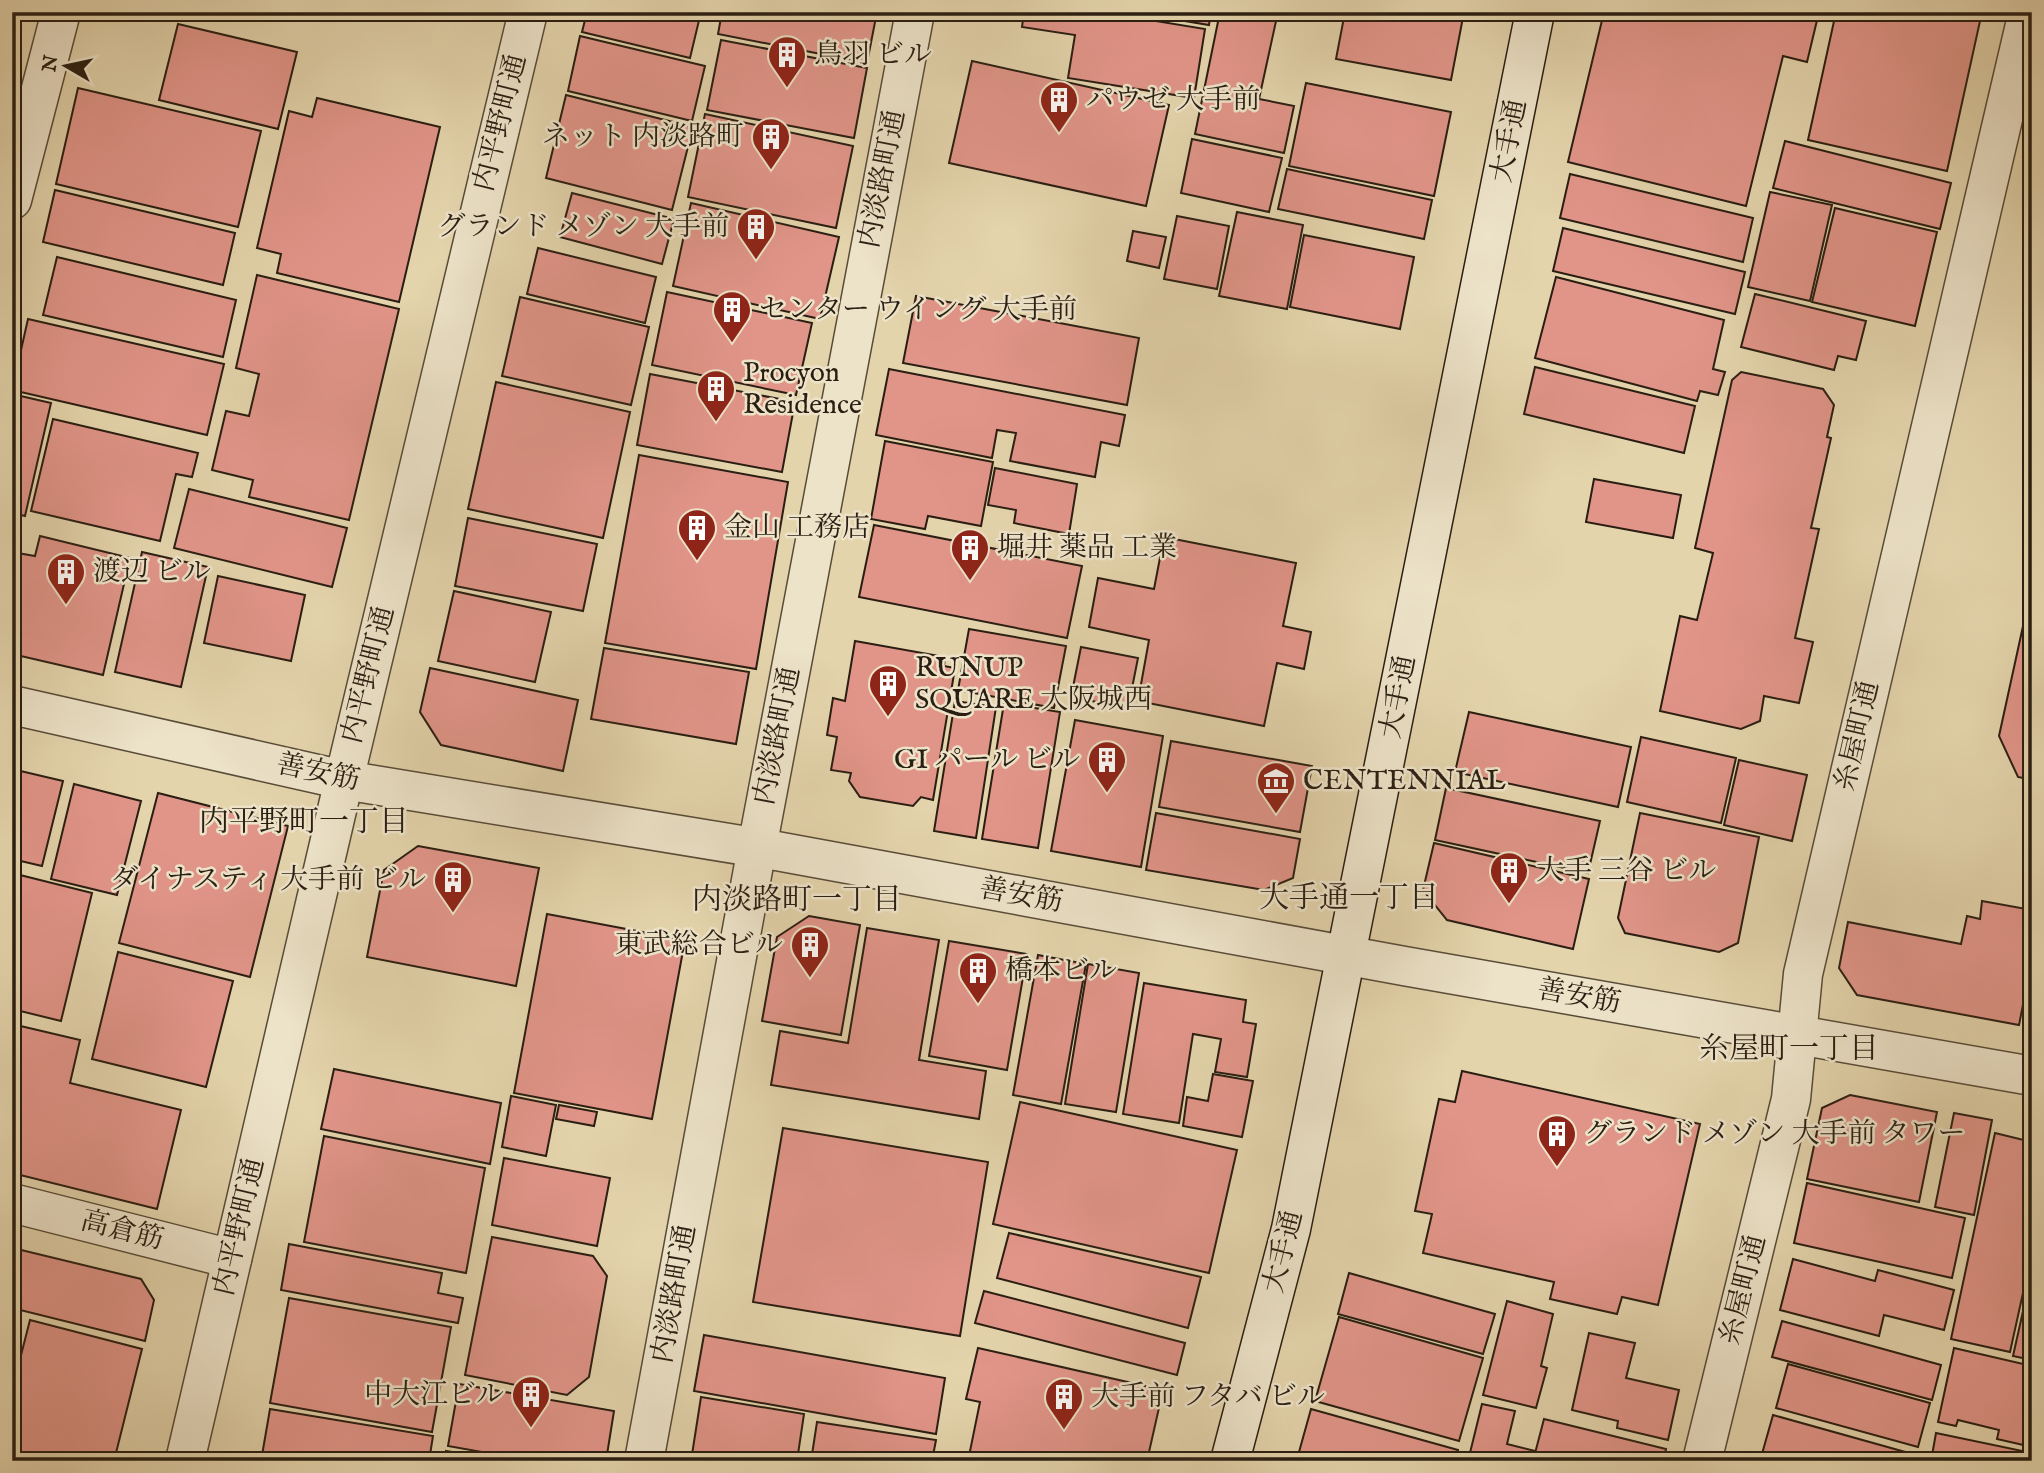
<svg xmlns="http://www.w3.org/2000/svg" width="2044" height="1473" font-family="'IM FELL English','Noto Serif JP',serif">
<style>
.building{fill:#e19589;stroke:#2a1e12;stroke-width:2}
.lines{fill:none;stroke-linecap:round;stroke-linejoin:round}
.street-casing{stroke:#584c38;stroke-width:41}
.secondary-casing{stroke:#2a1e12;stroke-width:41}
.street{stroke:#ede3c9;stroke-width:38}
.secondary{stroke:#ede3c9;stroke-width:38}
.labels{text-anchor:middle;dominant-baseline:central;stroke-width:5;stroke-linejoin:round;paint-order:stroke}
.poi-label{font-size:28px;fill:#2a1e12;stroke:#ede3c9;text-anchor:start}
.street-label{font-size:28px;fill:#2a1e12;stroke:#ede3c9}
.neighbourhood-label{font-size:30px;fill:#2a1e12;stroke:#ede3c9}
</style>
<rect width="100%" height="100%" fill="#e4d4ac"/>
<filter id="stains"><feTurbulence type="fractalNoise" baseFrequency=".00286" numOctaves="4"/><feColorMatrix values="0 0 0 0 .2 0 0 0 0 .09 0 0 0 0 .02 0 0 0 .5 -.17"/></filter>
<radialGradient id="worn" r=".72"><stop offset=".6" stop-color="#630" stop-opacity="0"/><stop offset="1" stop-color="#630" stop-opacity=".3"/></radialGradient>
<g class="building">
<path d="M402 12H430L429 18Z"/>
<path d="M587 12H701L690 58 582 32Z"/>
<path d="M722 12H877L867 63 718 34Z"/>
<path d="M1024 12H1101L1205 29 1194 98 1068 78 1075 35 1022 27Z"/>
<path d="M1131 12H1211L1209 25Z"/>
<path d="M1220 12H1278L1259 99 1294 106 1284 153 1195 134Z"/>
<path d="M1345 12H1464L1451 80 1336 59Z"/>
<path d="M1604 12H1819L1807 62 1783 56 1746 206 1568 162Z"/>
<path d="M1836 12H1982L1947 171 1808 140Z"/>
<path d="M178 24 297 52 278 129 159 100Z"/>
<path d="M580 36 705 66 692 121 568 91Z"/>
<path d="M721 40 867 68 854 138 707 110Z"/>
<path d="M972 61 1169 105 1146 206 949 163Z"/>
<path d="M1306 83 1451 112 1434 196 1289 166Z"/>
<path d="M78 88 261 131 238 227 56 184Z"/>
<path d="M566 95 693 127 672 210 546 178Z"/>
<path d="M317 98 440 127 399 302 277 273 281 254 257 248 289 111 312 117Z"/>
<path d="M705 114 853 146 836 228 688 197Z"/>
<path d="M1192 139 1282 158 1269 212 1181 193Z"/>
<path d="M1785 141 1951 183 1940 229 1773 188Z"/>
<path d="M1287 169 1432 200 1424 239 1278 209Z"/>
<path d="M1570 174 1753 218 1743 262 1560 218Z"/>
<path d="M55 190 235 233 223 285 43 242Z"/>
<path d="M1770 192 1832 205 1810 301 1748 287Z"/>
<path d="M572 193 674 219 662 264 560 237Z"/>
<path d="M691 203 839 237 820 319 673 286Z"/>
<path d="M1835 208 1937 232 1915 326 1812 302Z"/>
<path d="M1237 212 1303 225 1287 309 1219 296Z"/>
<path d="M1177 216 1229 226 1217 289 1164 279Z"/>
<path d="M1563 228 1745 272 1735 314 1553 271Z"/>
<path d="M1133 231 1166 237 1159 268 1127 261Z"/>
<path d="M1304 235 1414 257 1400 329 1290 307Z"/>
<path d="M538 248 656 277 645 323 527 294Z"/>
<path d="M57 257 236 300 223 357 43 315Z"/>
<path d="M257 275 399 309 349 520 249 497 253 480 212 470 226 411 249 416 259 374 236 368Z"/>
<path d="M1556 277 1724 320 1713 369 1725 372 1718 395 1700 391 1697 401 1535 358Z"/>
<path d="M667 292 812 323 796 395 652 365Z"/>
<path d="M1755 294 1866 321 1856 360 1838 356 1834 370 1741 347Z"/>
<path d="M916 296 1139 338 1127 405 903 363Z"/>
<path d="M520 297 649 327 631 405 502 376Z"/>
<path d="M28 319 224 364 207 435 12 390Z"/>
<path d="M1535 367 1695 406 1684 453 1524 414Z"/>
<path d="M889 369 1125 415 1119 446 1101 442 1095 477 1010 461 1016 433 997 430 992 458 876 435Z"/>
<path d="M1741 372 1823 389 1834 405 1827 437 1831 438 1811 528 1819 529 1795 638 1813 642 1799 703 1764 696 1760 721 1741 729 1660 711 1680 616 1697 620 1713 553 1695 548 1732 380Z"/>
<path d="M650 374 795 402 782 472 637 445Z"/>
<path d="M496 382 630 412 603 538 468 509Z"/>
<path d="M12 394 51 403 25 516 12 513Z"/>
<path d="M53 419 198 453 192 477 176 474 160 541 31 511Z"/>
<path d="M885 441 993 462 981 526 928 516 925 529 871 519Z"/>
<path d="M639 455 788 482 756 669 605 643Z"/>
<path d="M995 468 1077 484 1069 534 1014 523 1016 510 988 505Z"/>
<path d="M1594 479 1681 495 1673 538 1586 522Z"/>
<path d="M189 489 347 528 332 587 174 548Z"/>
<path d="M468 518 597 544 583 611 455 586Z"/>
<path d="M12 519 17 520 12 540Z"/>
<path d="M874 525 1082 566 1067 638 859 597Z"/>
<path d="M40 536 130 558 103 675 12 654V552L35 556Z"/>
<path d="M1164 537 1296 563 1283 626 1311 632 1304 669 1277 663 1264 726 1138 701 1149 640 1089 627 1098 578 1154 589Z"/>
<path d="M142 552 208 567 181 687 115 672Z"/>
<path d="M218 576 305 595 291 661 204 643Z"/>
<path d="M2032 585V780L2018 777 1999 736Z"/>
<path d="M454 591 551 612 535 682 438 661Z"/>
<path d="M969 629 1066 646 1054 708 958 690Z"/>
<path d="M855 641 945 657 944 666 955 668 933 800 921 797 913 806 860 797 849 781 851 773 831 770 837 737 827 735 833 698 845 701Z"/>
<path d="M1081 647 1138 658 1128 708 1071 697Z"/>
<path d="M604 648 749 672 736 744 591 719Z"/>
<path d="M430 668 578 700 563 771 441 745 420 712Z"/>
<path d="M955 701 996 707 976 838 934 831Z"/>
<path d="M1004 703 1060 712 1038 848 982 839Z"/>
<path d="M1469 712 1631 747 1618 807 1455 772Z"/>
<path d="M1075 720 1163 736 1141 867 1051 851Z"/>
<path d="M1641 737 1736 758 1721 823 1627 802Z"/>
<path d="M1171 741 1312 766 1300 832 1159 807Z"/>
<path d="M1739 760 1807 775 1792 841 1724 825Z"/>
<path d="M12 769 63 781 42 866 12 859Z"/>
<path d="M74 784 141 801 117 895 51 879Z"/>
<path d="M1446 788 1600 821 1588 873 1435 840Z"/>
<path d="M158 793 288 826 250 977 119 943Z"/>
<path d="M1156 813 1300 839 1293 878 1264 890 1146 870Z"/>
<path d="M1640 813 1759 837 1738 943 1719 952 1625 933 1618 918Z"/>
<path d="M1434 843 1589 879 1573 949 1447 920 1423 890Z"/>
<path d="M418 846 539 868 516 986 367 957 384 870Z"/>
<path d="M12 873 92 893 61 1021 12 1009Z"/>
<path d="M1982 901 2032 910V959L2019 1025 1857 995 1839 968 1848 922 1961 944 1967 916 1980 919Z"/>
<path d="M547 914 685 940 652 1119 514 1093Z"/>
<path d="M809 916 860 925 841 1035 762 1021 777 937Z"/>
<path d="M867 928 939 940 919 1060 986 1071 979 1119 771 1085 780 1031 848 1043Z"/>
<path d="M949 941 1027 954 1007 1070 929 1056Z"/>
<path d="M118 952 233 981 206 1087 92 1059Z"/>
<path d="M1038 955 1086 964 1061 1104 1013 1095Z"/>
<path d="M1088 964 1139 973 1116 1112 1065 1104Z"/>
<path d="M1144 983 1246 1000 1243 1022 1256 1024 1247 1077 1215 1072 1221 1039 1193 1034 1179 1123 1123 1114Z"/>
<path d="M12 1024 80 1040 70 1083 181 1110 157 1209 12 1173Z"/>
<path d="M334 1069 501 1103 490 1164 321 1129Z"/>
<path d="M1462 1071 1700 1124 1658 1305 1622 1297 1617 1314 1550 1299 1554 1282 1423 1253 1432 1214 1415 1211 1439 1099 1455 1102Z"/>
<path d="M1213 1074 1253 1081 1242 1137 1183 1126 1187 1097 1208 1101Z"/>
<path d="M1850 1095 1937 1112 1919 1202 1807 1179 1822 1108Z"/>
<path d="M511 1096 556 1105 546 1156 502 1147Z"/>
<path d="M1020 1102 1237 1150 1209 1273 993 1224Z"/>
<path d="M559 1105 597 1112 594 1126 556 1119Z"/>
<path d="M1954 1113 1992 1120 1974 1215 1935 1207Z"/>
<path d="M783 1128 988 1162 960 1336 753 1302Z"/>
<path d="M1995 1133 2032 1142V1252L2010 1352 1951 1339Z"/>
<path d="M324 1136 485 1168 466 1273 304 1242Z"/>
<path d="M504 1158 610 1178 597 1246 492 1225Z"/>
<path d="M1807 1183 1965 1218 1952 1278 1794 1243Z"/>
<path d="M1009 1233 1201 1277 1188 1328 997 1278Z"/>
<path d="M492 1237 593 1256 607 1276 589 1377 567 1395 465 1375Z"/>
<path d="M289 1244 442 1273 438 1293 463 1298 458 1323 281 1290Z"/>
<path d="M17 1249 141 1279 154 1300 145 1341 12 1308V1268Z"/>
<path d="M1793 1259 1875 1281 1878 1270 1954 1290 1944 1330 1884 1315 1879 1336 1780 1310Z"/>
<path d="M2032 1271V1360L2013 1356Z"/>
<path d="M1349 1273 1495 1314 1483 1354 1338 1314Z"/>
<path d="M984 1291 1185 1343 1177 1375 975 1323Z"/>
<path d="M289 1298 451 1327 432 1432 270 1403Z"/>
<path d="M1507 1301 1553 1314 1541 1366 1547 1368 1536 1408 1483 1395Z"/>
<path d="M1339 1317 1483 1358 1459 1441 1315 1401Z"/>
<path d="M30 1320 142 1349 114 1461H12V1365L18 1367Z"/>
<path d="M1782 1321 1941 1365 1932 1400 1772 1357Z"/>
<path d="M1589 1333 1635 1343 1626 1378 1679 1390 1668 1440 1617 1428 1618 1421 1572 1410Z"/>
<path d="M704 1335 945 1378 936 1434 694 1391Z"/>
<path d="M978 1348 1163 1390 1147 1461H968L980 1402 966 1399Z"/>
<path d="M1954 1348 2032 1366V1447L1997 1439 1999 1430 1958 1420 1956 1426 1938 1422Z"/>
<path d="M1788 1364 1930 1403 1918 1447 1776 1408Z"/>
<path d="M459 1384 614 1411 606 1461H532L448 1446Z"/>
<path d="M701 1397 804 1414 797 1461H691Z"/>
<path d="M1482 1404 1515 1411 1507 1444 1535 1451 1533 1461H1468Z"/>
<path d="M270 1409 433 1436 429 1461H261Z"/>
<path d="M1311 1409 1458 1450 1455 1461H1329L1299 1452Z"/>
<path d="M1773 1415 1916 1455 1914 1461H1760Z"/>
<path d="M1544 1419 1666 1449 1664 1461H1533Z"/>
<path d="M817 1422 936 1440 932 1461H811Z"/>
<path d="M1936 1433 2032 1453V1461H1931Z"/>
<path d="M446 1451 508 1461H445Z"/>
</g>
<g class="lines">
<defs>
<g id="street">
<path d="M12 200 61 12"/>
<path d="M12 705 344 780 771 850 1404 966 2032 1076"/>
<path d="M12 1203 232 1259"/>
<path d="M185 1461 344 780 528 12"/>
<path d="M644 1461 757 848 915 12"/>
<path d="M1702 1461 1791 1099 1803 974 2028 12"/>
</g>
<path id="secondary" d="M1230 1461 1291 1229 1535 12"/>
</defs>
<use href="#street" class="street-casing"/>
<use href="#secondary" class="secondary-casing"/>
<use href="#street" class="street"/>
<use href="#secondary" class="secondary"/>
</g>
<defs>
<symbol id="building-pin" viewBox="-11 -11 22 30"><path d="M0 17L-7.5 6A9.5 9.5 0 1 1 7.5 6Z" fill="#8f2418" stroke="#ede3c9"/><path d="M-4-6H4V6H1V3H-1V6H-4ZM-2.5-4.3h1.7v1.8h-1.7ZM.8-4.3h1.7v1.8H.8ZM-2.5-1h1.7V.8h-1.7ZM.8-1h1.7V.8H.8Z" fill="#fff"/></symbol>
<symbol id="museum-pin" viewBox="-11 -11 22 30"><path d="M0 17L-7.5 6A9.5 9.5 0 1 1 7.5 6Z" fill="#8f2418" stroke="#ede3c9"/><path d="M0-6L6-3V-2H-6V-3ZM-5-1h2V3h-2ZM-1-1h2V3h-2ZM3-1h2V3H3ZM-6 4H6V6H-6Z" fill="#fff"/></symbol>
</defs>
<g fill-rule="evenodd">
<use href="#building-pin" x="765" y="33" width="44" height="60"/>
<use href="#building-pin" x="1037" y="78" width="44" height="60"/>
<use href="#building-pin" x="749" y="115" width="44" height="60"/>
<use href="#building-pin" x="734" y="205" width="44" height="60"/>
<use href="#building-pin" x="710" y="288" width="44" height="60"/>
<use href="#building-pin" x="694" y="367" width="44" height="60"/>
<use href="#building-pin" x="675" y="506" width="44" height="60"/>
<use href="#building-pin" x="948" y="526" width="44" height="60"/>
<use href="#building-pin" x="44" y="550" width="44" height="60"/>
<use href="#building-pin" x="866" y="662" width="44" height="60"/>
<use href="#building-pin" x="1085" y="738" width="44" height="60"/>
<use href="#museum-pin" x="1254" y="759" width="44" height="60"/>
<use href="#building-pin" x="1487" y="849" width="44" height="60"/>
<use href="#building-pin" x="431" y="858" width="44" height="60"/>
<use href="#building-pin" x="788" y="923" width="44" height="60"/>
<use href="#building-pin" x="956" y="949" width="44" height="60"/>
<use href="#building-pin" x="1535" y="1112" width="44" height="60"/>
<use href="#building-pin" x="509" y="1373" width="44" height="60"/>
<use href="#building-pin" x="1042" y="1375" width="44" height="60"/>
</g>
<g class="labels">
<g class="poi-label">
<text x="814" y="55">鳥羽 ビル</text>
<text x="1086" y="100">パウゼ 大手前</text>
<text x="744" y="137" text-anchor="end">ネット 内淡路町</text>
<text x="729" y="227" text-anchor="end">グランド メゾン 大手前</text>
<text x="759" y="310">センター ウイング 大手前</text>
<text x="743" y="373">Procyon<tspan x="743" dy="32">Residence</tspan></text>
<text x="724" y="528">金山 工務店</text>
<text x="997" y="548">堀井 薬品 工業</text>
<text x="93" y="572">渡辺 ビル</text>
<text x="915" y="668">RUNUP<tspan x="915" dy="32">SQUARE 大阪城西</tspan></text>
<text x="1080" y="760" text-anchor="end">GI パール ビル</text>
<text x="1303" y="781">CENTENNIAL</text>
<text x="1536" y="871">大手 三谷 ビル</text>
<text x="426" y="880" text-anchor="end">ダイナスティ 大手前 ビル</text>
<text x="783" y="945" text-anchor="end">東武総合ビル</text>
<text x="1005" y="971">橋本ビル</text>
<text x="1584" y="1134">グランド メゾン 大手前 タワー</text>
<text x="504" y="1395" text-anchor="end">中大江ビル</text>
<text x="1091" y="1397">大手前 フタバ ビル</text>
</g>
<g class="street-label">
<text transform="translate(501 123) rotate(-76)">内平野町通</text>
<text transform="translate(1510 141) rotate(-79)">大手通</text>
<text transform="translate(883 179) rotate(-79)">内淡路町通</text>
<text transform="translate(369 675) rotate(-76)">内平野町通</text>
<text transform="translate(1399 697) rotate(-79)">大手通</text>
<text transform="translate(778 736) rotate(-79)">内淡路町通</text>
<text transform="translate(1858 736) rotate(-77)">糸屋町通</text>
<text transform="translate(318 773) rotate(12)">善安筋</text>
<text transform="translate(1021 896) rotate(10)">善安筋</text>
<text transform="translate(1579 997) rotate(10)">善安筋</text>
<text transform="translate(240 1227) rotate(-77)">内平野町通</text>
<text transform="translate(122 1231) rotate(14)">高倉筋</text>
<text transform="translate(1284 1252) rotate(-76)">大手通</text>
<text transform="translate(1744 1290) rotate(-76)">糸屋町通</text>
<text transform="translate(675 1294) rotate(-80)">内淡路町通</text>
</g>
<g class="neighbourhood-label">
<text x="304" y="823">内平野町一丁目</text>
<text x="1349" y="899">大手通一丁目</text>
<text x="797" y="901">内淡路町一丁目</text>
<text x="1789" y="1050">糸屋町一丁目</text>
</g>
</g>
<rect width="2044" height="1473" fill="none" stroke="#e4d4ac" stroke-width="42"/>
<rect x="14" y="14" width="2016" height="1445" fill="none" stroke="#2a1e12" stroke-width="3.5"/>
<rect x="21" y="21" width="2002" height="1431" fill="none" stroke="#2a1e12" stroke-width="2"/>
<g transform="translate(66 66) rotate(279)" stroke="#ede3c9" stroke-width="5" paint-order="stroke">
<path d="M0-5L12 26L0 18L-12 26Z" fill="#2a1e12"/>
<text y="-10" font-size="19" font-weight="bold" text-anchor="middle" fill="#2a1e12">N</text>
</g>
<rect width="100%" height="100%" filter="url(#stains)"/>
<rect width="100%" height="100%" fill="url(#worn)"/>
</svg>
